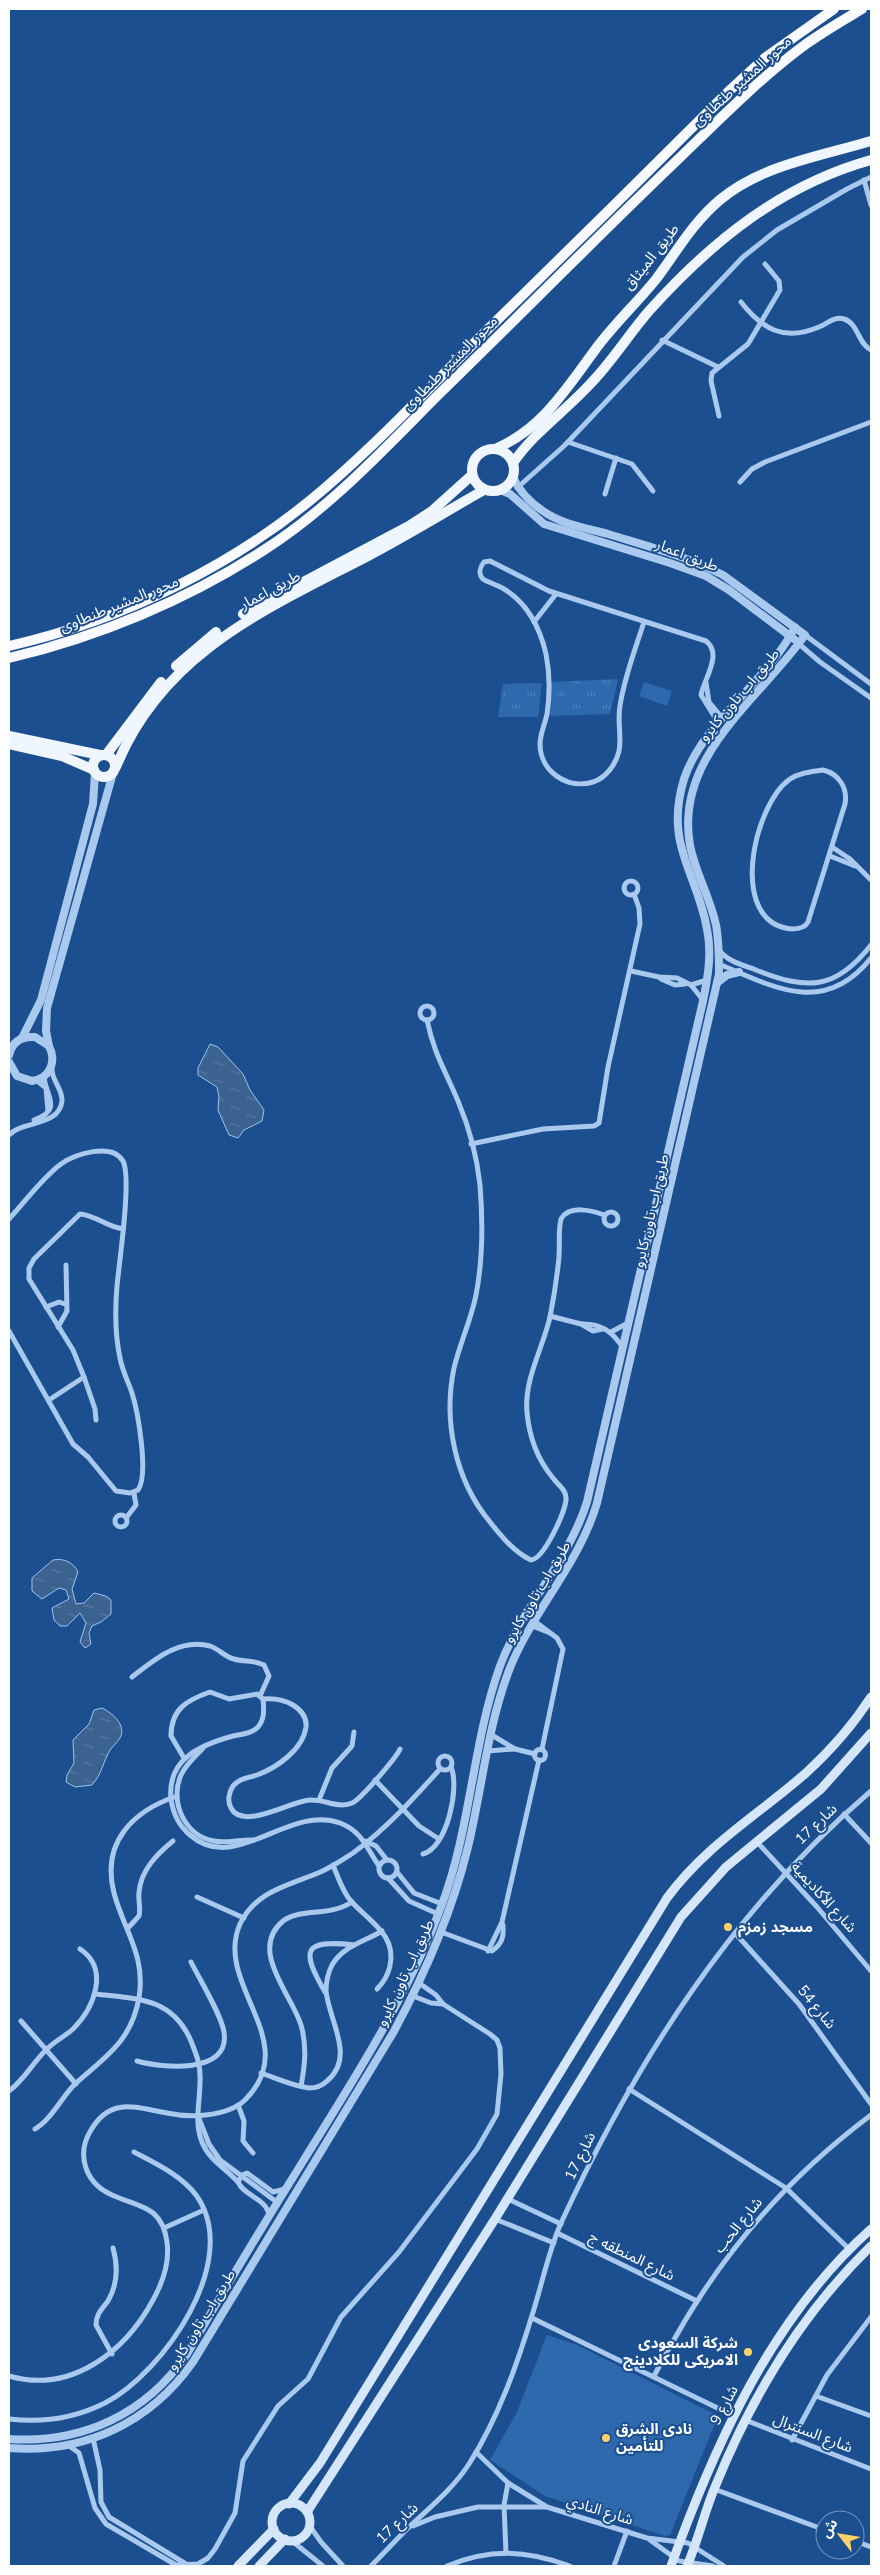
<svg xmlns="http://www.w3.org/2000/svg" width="880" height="2575" font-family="'Nunito Sans','Noto Sans Arabic',sans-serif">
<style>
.park{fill:url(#park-tufts)}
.pitch{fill:#2e69ad}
.water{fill:url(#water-ripples);stroke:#9cc4f0}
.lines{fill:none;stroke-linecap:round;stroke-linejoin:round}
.minor{stroke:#a9c9ee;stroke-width:5}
.tertiary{stroke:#a9c9ee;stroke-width:8}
.secondary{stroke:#d6e6fa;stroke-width:9}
.primary{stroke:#f0f6ff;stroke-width:10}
.trunk{stroke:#f8faff;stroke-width:10}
.poi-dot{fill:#ffd166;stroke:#1b4f8f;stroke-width:2}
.labels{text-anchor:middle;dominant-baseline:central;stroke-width:4;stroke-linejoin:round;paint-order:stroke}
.street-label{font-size:15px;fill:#fff;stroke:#1b4f8f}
.poi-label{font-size:15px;font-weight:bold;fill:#fff;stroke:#1b4f8f;text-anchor:start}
</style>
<defs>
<pattern id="park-tufts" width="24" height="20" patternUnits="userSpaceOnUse" patternTransform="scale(1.25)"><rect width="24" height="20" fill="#2e69ad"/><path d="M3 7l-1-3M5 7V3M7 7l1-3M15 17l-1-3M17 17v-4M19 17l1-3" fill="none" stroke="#4d80b9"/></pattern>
<pattern id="water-ripples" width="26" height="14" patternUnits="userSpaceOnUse" patternTransform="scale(1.25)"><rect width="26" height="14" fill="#3c6290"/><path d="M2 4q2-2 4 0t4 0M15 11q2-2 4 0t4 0" fill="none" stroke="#597aa1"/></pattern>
</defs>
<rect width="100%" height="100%" fill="#1b4f8f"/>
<g class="park">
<path d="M618 679 610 714 547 716 551 682Z"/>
<path d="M542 683 538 717H498L503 684Z"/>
</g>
<g class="pitch">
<path d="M644 682 672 691 667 706 639 696Z"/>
<path d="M547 2335 577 2345 718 2416 670 2535 665 2536 545 2496 490 2460 517 2412Z"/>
</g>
<g class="water">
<path d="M210 1044 218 1047 243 1074 250 1090 264 1110 262 1121 244 1130 238 1138 229 1135 218 1110 219 1097 217 1087 198 1075V1068Z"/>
<path d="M53 1560C64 1558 73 1562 78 1572L72 1589 76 1604 84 1603 94 1593 106 1596 111 1600V1614L101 1622 92 1626 89 1633 91 1644 85 1648 80 1642 86 1623 80 1613 67 1626H60L54 1620 52 1608 69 1599 66 1590 59 1588 42 1599 32 1591V1578Z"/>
<path d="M102 1708C112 1713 127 1725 120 1738 117 1743 113 1746 110 1750 102 1764 103 1772 92 1785L75 1787 66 1782 67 1775 74 1763 73 1740 89 1724 94 1710Z"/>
</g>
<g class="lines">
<g class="minor">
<path d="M864 180 871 205"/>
<path d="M741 302C762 329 784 342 819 327 827 324 834 316 844 319 858 323 858 344 871 350"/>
<path d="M662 340 718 367"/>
<path d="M719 416 711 381 712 373 748 344 780 290 779 281 765 264"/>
<path d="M568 442 632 464 653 491"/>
<path d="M740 482 752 469 765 462 871 422"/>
<path d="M517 488 564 446 743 257 777 230 847 189 871 177"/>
<path d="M605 494 616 458"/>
<path d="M534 622 556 594"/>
<path d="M644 622C635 650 624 678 620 706 617 721 622 737 619 751 616 764 606 778 593 782 567 790 540 771 540 744 540 734 545 724 547 714 550 694 550 674 546 654 540 628 527 603 504 589 498 585 489 583 483 579 478 574 480 567 484 562L490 561 549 591 706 641C723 654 704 679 701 695L719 724"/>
<path d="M805 635 871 684"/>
<path d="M799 644 820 662 871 698"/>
<path d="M706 683 709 702 723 719"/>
<path d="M823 770C839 774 848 788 845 804L808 922C805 928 798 929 792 929 727 924 753 805 790 779 799 773 813 771 823 770Z"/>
<path d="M832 847 850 859 871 880"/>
<path d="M830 856 855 866"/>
<circle cx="631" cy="888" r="7"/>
<path d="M719 950C728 962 743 965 756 970 807 990 835 991 871 945"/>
<path d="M719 964C775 988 825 1016 871 958"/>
<path d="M631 971 659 977 677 978 691 985 707 980"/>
<path d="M661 979 675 985 685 984"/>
<path d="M691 985 703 1000"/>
<circle cx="427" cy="1013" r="7"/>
<path d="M427 1020C434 1054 445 1070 458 1101 469 1127 477 1157 480 1185 483 1222 483 1259 476 1295 471 1320 460 1343 454 1368 443 1421 455 1480 490 1522 501 1536 515 1553 531 1560 544 1559 565 1512 566 1500 567 1490 558 1485 553 1478 538 1460 529 1436 527 1412 524 1379 543 1348 550 1317 554 1297 557 1277 559 1257 560 1244 558 1231 561 1219 569 1205 591 1210 604 1215"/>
<path d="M36 1080 46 1088 48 1111"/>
<path d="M34 1120C64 1109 45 1096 44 1076"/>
<path d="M9 1135C23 1120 59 1127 62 1101 63 1089 51 1080 52 1068"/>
<path d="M471 1144 543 1129 594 1126 599 1123 608 1067 640 924 639 908 634 894"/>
<circle cx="611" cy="1219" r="7"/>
<path d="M9 1219C24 1203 43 1177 61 1164 75 1154 112 1142 123 1161 132 1178 119 1263 117 1286 115 1309 115 1335 120 1358 122 1370 128 1381 132 1393 138 1412 149 1475 138 1490L130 1493 116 1491 88 1457 73 1444 9 1331"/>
<path d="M46 1307 59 1302 65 1304"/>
<path d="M550 1316 581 1324 593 1331 603 1329"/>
<path d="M581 1324C601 1323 613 1332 623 1348"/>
<path d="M58 1327 67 1311 66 1265"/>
<path d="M611 1332 628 1323"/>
<path d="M84 1377 95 1409 96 1420"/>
<path d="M49 1400 84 1377 73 1350 29 1279V1268L34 1259 80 1214C95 1215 107 1227 123 1229"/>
<circle cx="121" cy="1521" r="6"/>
<path d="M126 1518 136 1505 134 1493"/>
<path d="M533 1620 557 1638 563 1649 542 1749"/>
<path d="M530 1625 550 1633"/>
<path d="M132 1677C154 1660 179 1638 210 1646 219 1649 225 1657 234 1659 244 1662 255 1660 264 1665L269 1676 260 1696"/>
<path d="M263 1699C274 1698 283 1699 293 1705 301 1710 307 1717 306 1727 303 1750 276 1768 257 1775 248 1778 240 1778 233 1786 229 1792 227 1801 231 1808 243 1831 290 1801 310 1800 324 1799 339 1809 352 1803 360 1800 396 1758 400 1749"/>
<path d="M490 1734 515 1749 535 1754"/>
<path d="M203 1748C195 1757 186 1764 181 1775 169 1802 185 1836 214 1841 227 1844 240 1839 253 1840"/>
<circle cx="540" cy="1755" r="5.5"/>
<path d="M487 1751 515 1749"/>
<circle cx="445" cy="1763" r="7"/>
<path d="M184 1758 171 1736C171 1709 187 1700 210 1692L229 1699 257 1694 263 1699C264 1709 265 1720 257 1728 251 1734 241 1734 233 1736 200 1745 167 1759 171 1799 173 1813 179 1826 190 1835 236 1875 288 1804 340 1823 362 1831 367 1849 379 1866"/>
<path d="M375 1780 419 1826 439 1839"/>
<path d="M319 1800 332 1768 352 1746 354 1732"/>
<path d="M844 1814 871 1843"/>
<path d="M365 1841 376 1846 387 1860"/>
<path d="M757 1842 817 1907 871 1971"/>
<path d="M423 1854C447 1848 460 1787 451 1767"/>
<circle cx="388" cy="1869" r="9"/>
<path d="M333 1865C338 1877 342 1890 350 1900 368 1921 397 1934 390 1966 388 1975 384 1982 377 1989"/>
<path d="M397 1872 414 1893 442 1904"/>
<path d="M388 1878 409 1901 438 1914"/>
<path d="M197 1897 244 1918"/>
<path d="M128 1928 139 1916C141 1908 138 1900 139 1892 141 1870 157 1854 173 1841"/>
<path d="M441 1932 492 1951C502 1944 504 1937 503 1925"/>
<path d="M735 1933 799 2004 871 2104"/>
<path d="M488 1951 502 1922 539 1760"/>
<path d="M325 1992C301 1951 302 1939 354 1945"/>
<path d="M95 1994C137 1999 172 1997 191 2041 197 2056 201 2066 200 2082 200 2102 194 2123 202 2142 209 2160 225 2168 238 2182"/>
<path d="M413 1996 431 2003 443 2004"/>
<path d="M21 2021 76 2084"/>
<path d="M137 2061C161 2068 231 2075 224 2032 221 2014 200 1980 191 1962"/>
<path d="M261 2073C276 2078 293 2086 309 2088 316 2088 322 2086 327 2081 356 2057 329 2021 326 1991 326 1982 328 1973 332 1965 343 1946 364 1942 382 1931"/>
<path d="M301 2086C305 2065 307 2046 301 2025 292 1995 248 1950 283 1921 300 1908 329 1917 352 1902"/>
<path d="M629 2089 786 2188 849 2249"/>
<path d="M9 2091C24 2080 32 2064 45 2051 53 2042 64 2037 73 2029 94 2008 110 1969 80 1949"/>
<path d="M238 2105 244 2121 243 2141 253 2153"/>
<path d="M198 2116 209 2144 220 2160 278 2203"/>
<path d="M35 2129C51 2120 61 2098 75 2084 105 2057 131 2042 139 1998 146 1955 124 1931 114 1893 101 1842 133 1811 177 1796"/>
<path d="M508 2199 561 2224"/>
<path d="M269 2215C266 2198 244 2196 238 2182L242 2175 247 2173 273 2192 285 2189"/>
<path d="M495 2219 554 2243"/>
<path d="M164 2228 204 2210"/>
<path d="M557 2233 697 2301"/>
<path d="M532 2318 734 2416"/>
<path d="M112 2354 96 2325C96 2314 102 2309 108 2301 118 2284 118 2266 113 2248"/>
<path d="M9 2376C71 2394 125 2352 153 2300 163 2282 170 2263 167 2242 162 2204 136 2207 110 2194 85 2182 76 2154 91 2130 111 2096 137 2108 167 2113 190 2118 227 2117 245 2100 304 2041 213 1985 240 1924 256 1891 287 1886 318 1873 330 1868 342 1860 353 1853 386 1829 413 1799 440 1769"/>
<path d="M654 2376C668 2350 682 2324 698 2300 744 2228 803 2166 871 2115"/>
<path d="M816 2396 871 2416"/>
<path d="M9 2419C42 2423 75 2418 105 2403 163 2373 243 2260 196 2195 181 2175 155 2163 134 2152"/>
<path d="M745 2420 871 2469"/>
<path d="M93 2438 100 2470 101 2502 109 2517 186 2564"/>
<path d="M792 2440 827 2375 871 2317"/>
<path d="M68 2445 79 2453 95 2508 106 2524 176 2565 198 2564 208 2558 215 2549 235 2513 243 2461 278 2406 308 2379 341 2317 399 2252 477 2149 497 2114 501 2074 500 2048 497 2040 490 2034 443 2004 436 1995 419 1983"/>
<path d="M476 2452 508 2483 547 2507 647 2538 688 2543 724 2566"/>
<path d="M714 2489 825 2530"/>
<path d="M309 2525 321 2542 343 2566"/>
<path d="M413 2526 435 2517 478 2507H546"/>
<path d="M650 2540 679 2561 713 2566"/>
<path d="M292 2541 323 2566"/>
<path d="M855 2541 871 2547"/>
<path d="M506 2553 504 2505 508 2483"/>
<path d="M371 2566C383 2554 395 2541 407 2529 429 2508 452 2490 469 2464 499 2417 518 2362 534 2309 543 2280 549 2250 561 2223 637 2059 733 1909 871 1791"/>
<path d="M447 2566C490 2548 526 2550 570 2566"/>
<path d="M614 2566 627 2531"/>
</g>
<g class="tertiary">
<path d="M500 490 510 494 544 524 670 563 706 576 729 590 794 639"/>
<path d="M718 982 727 975 739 972"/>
<path d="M22 1038 41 1000 93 804 95 773"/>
<path d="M49 1046 46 1031 47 1008 113 773"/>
<path d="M9 1055C12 1042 21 1036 35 1037L49 1046C57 1062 50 1078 32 1081L17 1076 9 1062"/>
<path d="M9 2439C82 2444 146 2414 187 2354 225 2288 265 2222 305 2158 356 2076 407 1997 441 1907 471 1829 472 1744 500 1666 522 1607 568 1562 587 1502L703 1001C708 977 712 953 707 929 697 872 664 845 684 779 703 722 767 682 795 627"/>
<path d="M9 2448C84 2454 150 2423 193 2362L393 2033C425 1974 452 1913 468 1847 482 1789 487 1730 508 1673 531 1612 579 1565 597 1503L719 974C719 957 719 941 716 925 710 897 695 872 690 845 674 756 760 699 805 635L723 575C686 556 647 546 608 534 586 528 561 524 543 511 531 503 519 491 513 477"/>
</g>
<g class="secondary">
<circle cx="291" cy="2522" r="19"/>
<path d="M289 2504 320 2463 667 1898C706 1845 758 1815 806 1773 831 1750 853 1725 871 1697"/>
<path d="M307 2512 495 2219 681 1917 726 1867 821 1789 871 1733"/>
<path d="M238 2566 274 2529"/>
<path d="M259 2566 285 2539"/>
<path d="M671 2566C715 2444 772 2317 871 2229"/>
<path d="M687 2566C698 2541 704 2513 715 2487 751 2398 802 2313 871 2246"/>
</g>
<g class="primary">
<circle cx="493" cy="470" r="21"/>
<path d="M495 449C542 429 566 389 595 350 614 324 637 303 657 278 677 251 694 221 721 199 762 165 821 156 871 141"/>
<path d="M513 463C534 432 567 410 592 382 613 360 629 334 649 311 711 242 781 185 871 160"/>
<path d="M243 614 409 526 432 511 472 475"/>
<path d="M176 666 216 632"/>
<path d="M9 736 100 755"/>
<path d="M9 744 62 756 94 770"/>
<circle cx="104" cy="766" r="11"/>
<path d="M106 755 161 682"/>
<path d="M116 767C162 653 266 609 368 556 408 535 445 512 484 490"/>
</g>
<g class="trunk">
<path d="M9 646C123 620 236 565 325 488 382 439 434 383 487 330 568 251 648 172 728 92L766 57 834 9"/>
<path d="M9 658C98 637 187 600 264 550 330 508 384 449 439 394 516 319 591 243 669 168 712 127 754 83 802 47 821 33 842 21 862 9"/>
</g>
</g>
<g class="poi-dot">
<circle cx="728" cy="1927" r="5"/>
<circle cx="748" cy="2352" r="5"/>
<circle cx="606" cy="2438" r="5"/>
</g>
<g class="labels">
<g class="street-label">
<text transform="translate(742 81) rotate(-42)">محور المشير طنطاوى</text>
<text transform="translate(651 257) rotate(-52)">طريق الميثاق</text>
<text transform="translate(450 363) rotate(-45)">محور المشير طنطاوى</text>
<text transform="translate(687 555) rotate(21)">طريق اعمار</text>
<text transform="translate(270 590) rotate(-28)">طريق اعمار</text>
<text transform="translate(119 604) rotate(-22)">محور المشير طنطاوى</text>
<text transform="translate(739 695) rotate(-50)">طريق اب تاون كايرو</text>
<text transform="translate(651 1211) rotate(-77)">طريق اب تاون كايرو</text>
<text transform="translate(537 1592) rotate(-59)">طريق اب تاون كايرو</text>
<text transform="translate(816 1824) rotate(-44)">شارع 17</text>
<text transform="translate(824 1897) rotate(48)">شارع الأكاديمية</text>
<text transform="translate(405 1973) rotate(-65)">طريق اب تاون كايرو</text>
<text transform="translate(817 2007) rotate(51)">شارع 54</text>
<text transform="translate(580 2156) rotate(-64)">شارع 17</text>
<text transform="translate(738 2225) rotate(-51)">شارع الحب</text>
<text transform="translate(632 2256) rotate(26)">شارع المنطقه ج</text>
<text transform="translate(201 2320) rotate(-58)">طريق اب تاون كايرو</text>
<text transform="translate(724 2405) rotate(-62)">شارع 9</text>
<text transform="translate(813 2433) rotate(21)">شارع السنترال</text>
<text transform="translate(600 2510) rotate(17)">شارع النادي</text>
<text transform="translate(397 2523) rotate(-44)">شارع 17</text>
</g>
<g class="poi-label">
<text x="738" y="1927">مسجد زمزم</text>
<text x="738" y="2343" text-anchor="end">شركة السعودى<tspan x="738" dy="17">الامريكى للكلادينج</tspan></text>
<text x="616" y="2429">نادى الشرق<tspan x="616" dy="17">للتأمين</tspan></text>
</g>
</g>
<rect width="880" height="2575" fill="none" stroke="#ffffff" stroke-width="20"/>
<g transform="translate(840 2535) rotate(301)"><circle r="24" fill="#1b4f8f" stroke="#7695bc"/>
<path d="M0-4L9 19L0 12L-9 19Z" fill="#ffd166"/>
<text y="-8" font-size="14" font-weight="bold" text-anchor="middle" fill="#ffffff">ش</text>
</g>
</svg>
